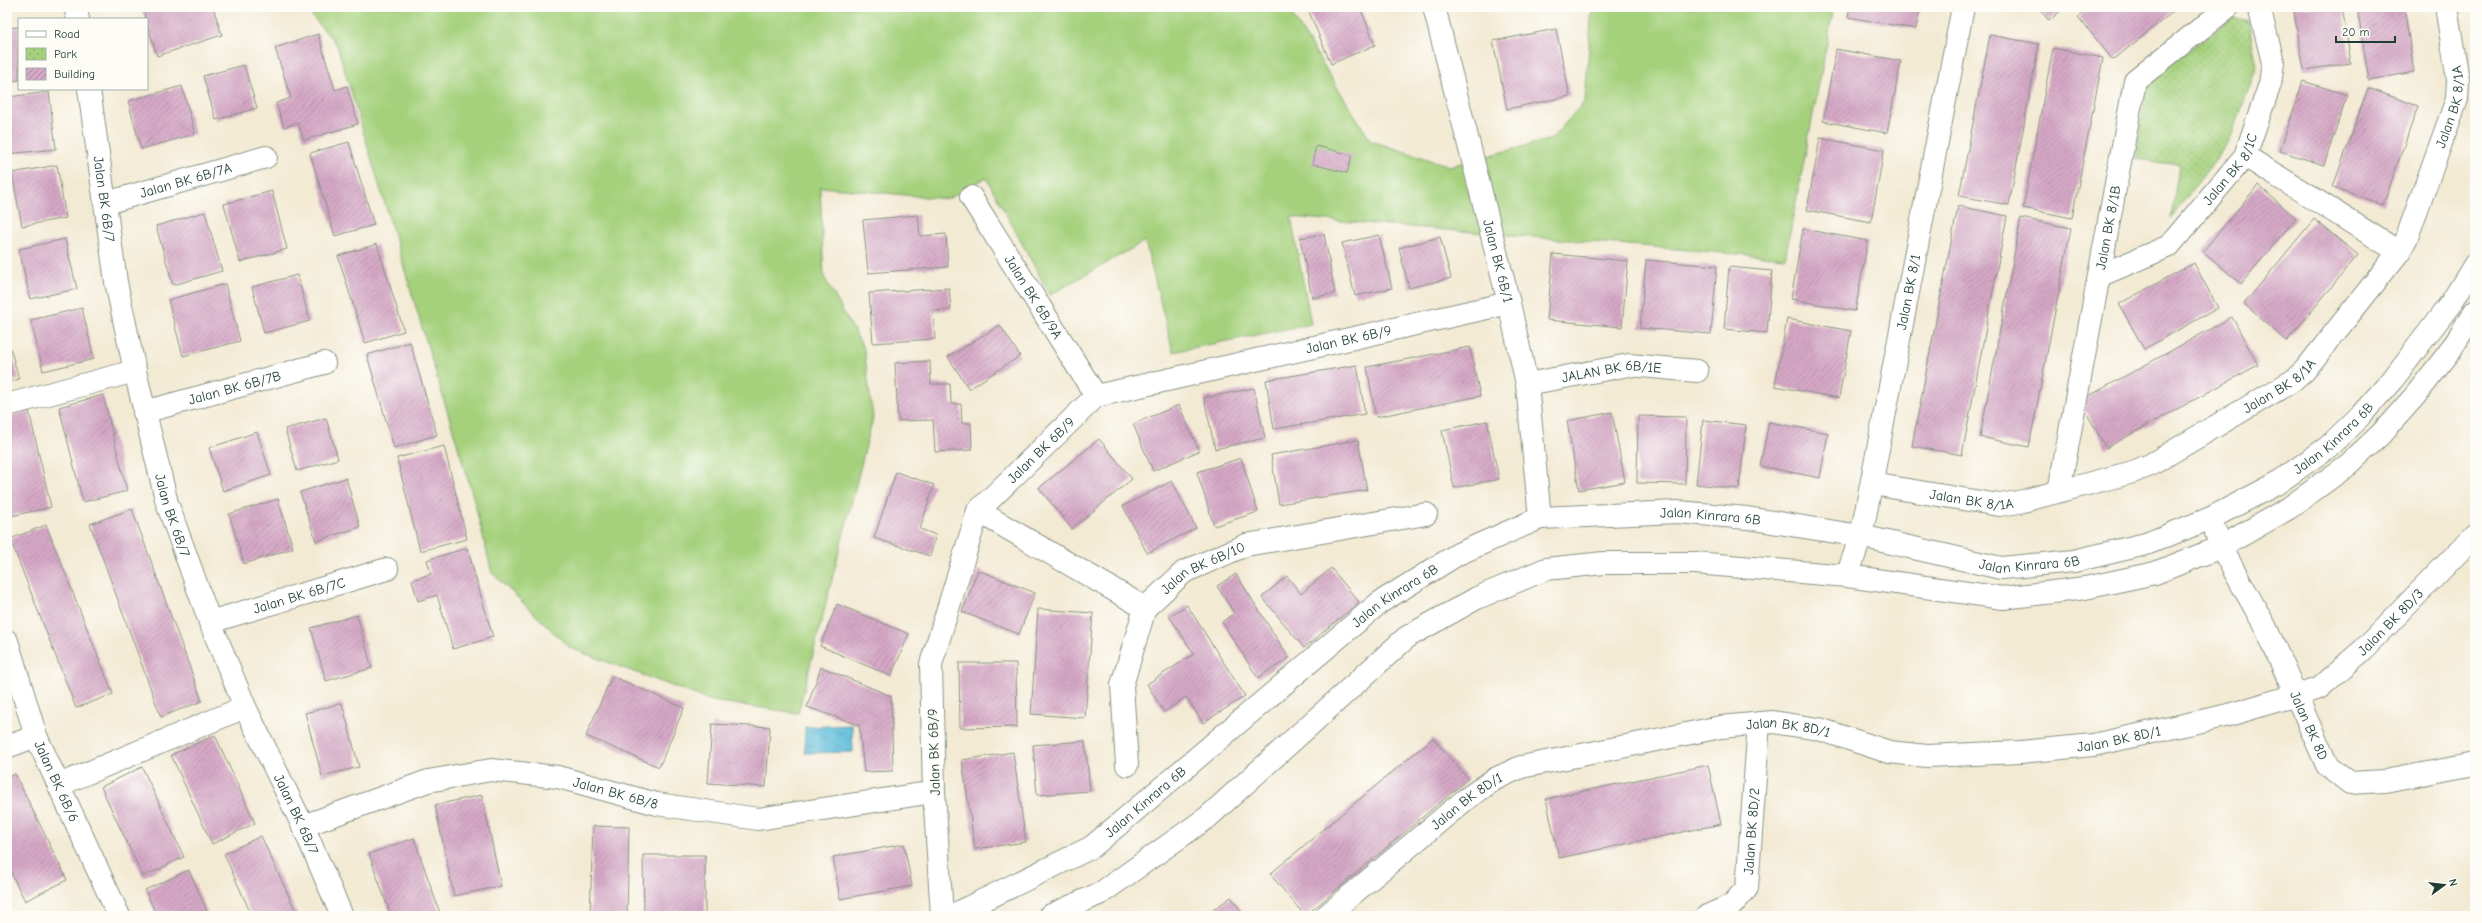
<svg xmlns="http://www.w3.org/2000/svg" width="2482" height="923" font-family="'Comic Neue',sans-serif">
<style>
.green{fill:#a5d17d;stroke:#628758}
.park{fill:url(#park-dots);stroke:#628758}
.water{fill:url(#water-ripples);stroke:#3e7c87}
.building{fill:url(#building-hatch)}
.lines{fill:none;stroke-linecap:round;stroke-linejoin:round}
.minor-casing{stroke:#899484;stroke-width:24}
.minor{stroke:#fff;stroke-width:22}
.labels{text-anchor:middle;dominant-baseline:central;stroke-width:3.5;stroke-linejoin:round;paint-order:stroke}
.street-label{font-size:14px;fill:#1f3d34;stroke:#fdfcf7}
</style>
<defs>
<pattern id="park-dots" width="8" height="8" patternUnits="userSpaceOnUse"><rect width="8" height="8" fill="#a5d17d"/><path d="M2 2h.1M6 6h.1" fill="none" stroke="#8eb46d" stroke-width="1.8" stroke-linecap="round"/></pattern>
<pattern id="water-ripples" width="26" height="14" patternUnits="userSpaceOnUse"><rect width="26" height="14" fill="#5cbcda"/><path d="M2 4q2-2 4 0t4 0M15 11q2-2 4 0t4 0" fill="none" stroke="#4b9ab2"/></pattern>
<pattern id="building-hatch" width="6" height="6" patternUnits="userSpaceOnUse"><rect width="6" height="6" fill="#d5a8c6"/><path d="M-1 1l2-2M0 6l6-6M5 7l2-2" fill="none" stroke="#ac8aa2"/></pattern>
</defs>
<rect width="100%" height="100%" fill="#fdfcf7"/>
<filter id="ink" filterUnits="userSpaceOnUse"><feTurbulence type="fractalNoise" baseFrequency=".025" numOctaves="2"/><feDisplacementMap in="SourceGraphic" scale="8" xChannelSelector="R" yChannelSelector="G"/><feConvolveMatrix kernelMatrix="1 2 1 2 8 2 1 2 1" color-interpolation-filters="sRGB"/></filter>
<filter id="wash" filterUnits="userSpaceOnUse"><feTurbulence type="fractalNoise" baseFrequency=".012" numOctaves="4" result="noise"/><feDisplacementMap in="SourceGraphic" scale="16" xChannelSelector="R" yChannelSelector="G"/><feGaussianBlur stdDeviation="0.9" result="paint"/><feColorMatrix in="noise" values="0 0 0 0 0 0 0 0 0 0 0 0 0 0 0 0 0 1.4 0 .05"/><feComposite in="paint" operator="in"/></filter>
<g filter="url(#wash)">
<rect width="100%" height="100%" fill="#f3ead4"/>
<path class="green" d="M304 7H1287L1371 141 1450 166 1551 139 1585 101 1592 7H1834L1785 258 1291 217 1311 324 1173 352 1145 241 1050 295 986 177 948 199 820 187 824 277 864 349 873 418 798 713 712 701 570 648 492 573 474 500 337 45Z"/>
<path class="park" d="M2233 17 2248 21 2257 66 2230 140 2171 218 2179 165 2136 159 2146 84Z"/>
<path class="water" d="M852 725 853 752 805 753V727Z"/>
<g id="blocks">
<g class="building">
<path d="M152 7H213L222 35 157 56 143 10Z"/>
<path d="M1307 7H1360L1375 45 1331 64Z"/>
<path d="M1850 7H1920L1916 29 1848 17Z"/>
<path d="M2038 7H2065L2049 21Z"/>
<path d="M2091 7H2179L2113 60 2078 17Z"/>
<path d="M2293 7H2342L2351 63 2304 70Z"/>
<path d="M2357 7H2404L2414 72 2369 80Z"/>
<path d="M19 27V80L7 81V28Z"/>
<path d="M1556 29 1570 96 1507 109 1493 41Z"/>
<path d="M318 34 335 90 347 86 358 124 304 140 298 123 284 127 276 103 291 98 275 48Z"/>
<path d="M1990 35 2039 44 2009 205 1959 196Z"/>
<path d="M2053 48 2103 58 2072 218 2023 208Z"/>
<path d="M1836 49 1901 61 1887 133 1823 121Z"/>
<path d="M244 65 257 108 216 120 203 76Z"/>
<path d="M2303 81 2347 95 2324 165 2280 151Z"/>
<path d="M182 86 195 134 141 149 128 101Z"/>
<path d="M2368 88 2418 106 2383 205 2333 187Z"/>
<path d="M49 92 56 149 7 154V97Z"/>
<path d="M1820 138 1884 150 1871 222 1807 210Z"/>
<path d="M349 142 374 225 335 236 310 153Z"/>
<path d="M1316 146 1352 155 1347 173 1312 164Z"/>
<path d="M57 165 66 218 22 226 12 173Z"/>
<path d="M2258 185 2296 218 2241 284 2203 251Z"/>
<path d="M272 191 287 249 240 262 224 204Z"/>
<path d="M1958 206 2007 216 1962 455 1912 446Z"/>
<path d="M205 212 222 271 173 285 156 226Z"/>
<path d="M918 215 920 236 946 234 948 267 868 273 863 220Z"/>
<path d="M2021 218 2071 228 2029 447 1980 437Z"/>
<path d="M2314 219 2358 255 2287 341 2244 304Z"/>
<path d="M1803 229 1868 241 1855 311 1791 299Z"/>
<path d="M1324 234 1335 293 1312 298 1300 238Z"/>
<path d="M1379 235 1392 288 1355 296 1342 243Z"/>
<path d="M1440 237 1451 278 1409 288 1399 248Z"/>
<path d="M65 239 77 289 30 299 19 249Z"/>
<path d="M377 244 404 331 365 343 338 256Z"/>
<path d="M1553 254 1628 261 1622 327 1547 320Z"/>
<path d="M1646 260 1717 266 1711 334 1640 328Z"/>
<path d="M2194 263 2218 308 2144 349 2119 304Z"/>
<path d="M1729 267 1772 271 1767 333 1724 329Z"/>
<path d="M297 275 310 321 264 333 252 287Z"/>
<path d="M225 284 240 341 183 356 168 300Z"/>
<path d="M949 288 951 310 933 311 935 339 873 343 869 293Z"/>
<path d="M82 308 94 359 43 371 31 320Z"/>
<path d="M2232 317 2258 365 2106 448 2080 401Z"/>
<path d="M1787 319 1851 331 1839 398 1775 386Z"/>
<path d="M1000 325 1020 356 969 389 948 357Z"/>
<path d="M7 337 19 379 7 383Z"/>
<path d="M410 342 437 435 394 448 367 355Z"/>
<path d="M1470 347 1480 396 1376 417 1367 367Z"/>
<path d="M930 361 931 384H950L951 404H961L962 423H971L972 450 935 452 933 420 898 421 895 363Z"/>
<path d="M1357 365 1365 414 1274 429 1266 380Z"/>
<path d="M1254 388 1265 438 1215 449 1204 398Z"/>
<path d="M103 395 127 491 83 502 59 407Z"/>
<path d="M1179 405 1199 451 1153 471 1133 424Z"/>
<path d="M29 411 51 507 7 517V416Z"/>
<path d="M1612 412 1625 482 1579 490 1567 421Z"/>
<path d="M1638 416 1686 417 1685 484 1637 483Z"/>
<path d="M326 418 338 459 297 471 285 429Z"/>
<path d="M1703 420 1746 425 1739 489 1696 484Z"/>
<path d="M1487 421 1499 479 1454 488 1442 430Z"/>
<path d="M1769 422 1828 433 1820 478 1760 466Z"/>
<path d="M257 432 271 475 223 491 209 448Z"/>
<path d="M1099 439 1132 479 1072 529 1039 488Z"/>
<path d="M1358 440 1367 490 1279 504 1271 455Z"/>
<path d="M444 446 467 539 420 551 397 458Z"/>
<path d="M1241 458 1258 512 1214 526 1197 472Z"/>
<path d="M896 472 934 485 920 529 936 535 930 556 874 538Z"/>
<path d="M346 478 360 527 316 541 300 492Z"/>
<path d="M1172 481 1196 528 1147 553 1123 506Z"/>
<path d="M278 499 293 548 244 564 229 514Z"/>
<path d="M132 509 202 701 161 717 90 524Z"/>
<path d="M46 525 113 694 76 708 10 539Z"/>
<path d="M467 548 493 637 453 649 437 595 418 601 412 580 431 574 427 560Z"/>
<path d="M1331 568 1359 602 1304 648 1262 597 1287 576 1301 594Z"/>
<path d="M978 570 1035 593 1019 634 962 612Z"/>
<path d="M1236 574 1289 658 1258 678 1222 622 1234 613 1217 586Z"/>
<path d="M837 604 909 634 891 676 820 646Z"/>
<path d="M1187 605 1245 696 1203 723 1186 697 1164 712 1147 684 1194 654 1169 616Z"/>
<path d="M1038 609 1093 613 1085 718 1031 714Z"/>
<path d="M357 615 372 668 326 681 311 628Z"/>
<path d="M959 663H1016L1017 727 960 728Z"/>
<path d="M821 667 891 696 893 771 864 772 859 725 807 707Z"/>
<path d="M612 676 684 708 659 767 586 736Z"/>
<path d="M342 703 359 767 322 776 305 713Z"/>
<path d="M712 724 770 727 766 787 708 783Z"/>
<path d="M215 735 255 823 212 844 171 755Z"/>
<path d="M1433 738 1468 779 1305 916 1270 874Z"/>
<path d="M1085 741 1090 791 1037 795 1033 745Z"/>
<path d="M1013 752 1026 842 975 849 962 760Z"/>
<path d="M1708 765 1721 824 1559 858 1546 799Z"/>
<path d="M142 767 184 857 143 877 101 787Z"/>
<path d="M15 774 67 880 25 901 7 865V778Z"/>
<path d="M482 795 501 886 454 896 435 805Z"/>
<path d="M593 826 629 827 627 916H590Z"/>
<path d="M261 836 298 916H252L224 854Z"/>
<path d="M414 838 441 916H391L369 854Z"/>
<path d="M904 844 912 886 840 899 833 857Z"/>
<path d="M643 855H705V916H644Z"/>
<path d="M189 870 209 916H157L145 890Z"/>
<path d="M1231 897 1245 916H1205Z"/>
</g>
</g>
</g>
<g filter="url(#ink)">
<use href="#blocks" fill-opacity="0" stroke="#899484" stroke-width="1"/>
<g class="lines">
<defs>
<g id="minor">
<path d="M75 7 78 19"/>
<path id="s1" d="M1434 7 1509 303 1527 384 1540 518"/>
<path id="s2" d="M89 89 116 282 135 371 167 503 210 622 245 707 303 826 342 916"/>
<path d="M2245 156 2399 252"/>
<path id="s3" d="M971 197 1096 396"/>
<path id="s4" d="M106 203 266 157"/>
<path id="s5" d="M2099 276 2169 246 2245 156 2270 84 2273 62 2259 7"/>
<path id="s6" d="M1527 384 1629 365 1697 371"/>
<path d="M7 405 135 371"/>
<path id="s7" d="M144 412 324 363"/>
<path id="s8" d="M1872 484 1999 505 2019 502 2133 472 2150 465 2294 380 2305 370 2399 252 2407 237 2457 99 2458 79 2446 7"/>
<path id="s9" d="M2059 491 2135 81 2228 7"/>
<path d="M978 511 1145 608"/>
<path id="s10" d="M2216 533 2221 547 2265 626 2327 765 2350 783 2385 781 2475 764"/>
<path id="s11" d="M1847 576 1861 536 1867 506 1963 7"/>
<path id="s12" d="M210 622 387 569"/>
<path id="s13" d="M7 641 36 736 119 916"/>
<path d="M7 747 36 736"/>
<path id="s14" d="M1127 765 1122 685 1145 608 1184 572 1246 545 1426 514"/>
<path d="M59 785 245 707"/>
<path id="s15" d="M303 826 428 781 491 770 558 777 657 804 758 819 934 792"/>
<path id="s16" d="M942 916 934 792 931 664 978 511 1096 396 1509 303"/>
<path id="s17" d="M951 916 1092 847 1379 603 1458 554 1540 518 1678 512 1747 518 1861 536 2001 568 2074 561 2146 544 2211 518 2276 484 2328 447 2361 415 2393 379 2451 303 2475 264"/>
<path d="M1049 916 1101 893 1208 817 1407 637 1477 598 1546 569 1604 563H1695L1847 576 2003 598 2085 588 2155 573 2221 547 2289 508 2348 465 2381 434 2414 397 2448 354 2475 311"/>
<path id="s18" d="M1326 916 1466 799 1495 779 1521 767 1721 727 1773 722 1819 729 1889 752 1927 756 2020 752 2093 745 2229 715 2319 688 2364 649 2475 535"/>
<path id="s19" d="M1707 916 1732 905 1747 888 1759 723"/>
</g>
</defs>
<use href="#minor" class="minor-casing"/>
<use href="#minor" class="minor"/>
</g>
</g>
<g class="labels">
<g class="street-label">
<text stroke="none"><textPath href="#s8" startOffset="773">Jalan BK 8/1A</textPath></text>
<text stroke="none"><textPath href="#s5" startOffset="175">Jalan BK 8/1C</textPath></text>
<text stroke="none"><textPath href="#s4" startOffset="83">Jalan BK 6B/7A</textPath></text>
<text stroke="none"><textPath href="#s2" startOffset="111">Jalan BK 6B/7</textPath></text>
<text stroke="none"><textPath href="#s9" startOffset="268">Jalan BK 8/1B</textPath></text>
<text stroke="none"><textPath href="#s1" startOffset="262">Jalan BK 6B/1</textPath></text>
<text stroke="none"><textPath href="#s11" startOffset="291">Jalan BK 8/1</textPath></text>
<text stroke="none"><textPath href="#s3" startOffset="118">Jalan BK 6B/9A</textPath></text>
<text stroke="none"><textPath href="#s16" startOffset="836">Jalan BK 6B/9</textPath></text>
<text stroke="none"><textPath href="#s6" startOffset="86">JALAN BK 6B/1E</textPath></text>
<text stroke="none"><textPath href="#s8" startOffset="437">Jalan BK 8/1A</textPath></text>
<text stroke="none"><textPath href="#s7" startOffset="94">Jalan BK 6B/7B</textPath></text>
<text stroke="none"><textPath href="#s17" startOffset="1547">Jalan Kinrara 6B</textPath></text>
<text stroke="none"><textPath href="#s16" startOffset="500">Jalan BK 6B/9</textPath></text>
<text stroke="none"><textPath href="#s8" startOffset="101">Jalan BK 8/1A</textPath></text>
<text stroke="none"><textPath href="#s2" startOffset="435">Jalan BK 6B/7</textPath></text>
<text stroke="none"><textPath href="#s17" startOffset="887">Jalan Kinrara 6B</textPath></text>
<text stroke="none"><textPath href="#s17" startOffset="1211">Jalan Kinrara 6B</textPath></text>
<text stroke="none"><textPath href="#s14" startOffset="232">Jalan BK 6B/10</textPath></text>
<text stroke="none"><textPath href="#s12" startOffset="93">Jalan BK 6B/7C</textPath></text>
<text stroke="none"><textPath href="#s17" startOffset="551">Jalan Kinrara 6B</textPath></text>
<text stroke="none"><textPath href="#s18" startOffset="1158">Jalan BK 8D/3</textPath></text>
<text stroke="none"><textPath href="#s10" startOffset="214">Jalan BK 8D</textPath></text>
<text stroke="none"><textPath href="#s18" startOffset="518">Jalan BK 8D/1</textPath></text>
<text stroke="none"><textPath href="#s18" startOffset="854">Jalan BK 8D/1</textPath></text>
<text transform="translate(934 752) rotate(-92)">Jalan BK 6B/9</text>
<text stroke="none"><textPath href="#s13" startOffset="149">Jalan BK 6B/6</textPath></text>
<text stroke="none"><textPath href="#s15" startOffset="324">Jalan BK 6B/8</textPath></text>
<text stroke="none"><textPath href="#s17" startOffset="227">Jalan Kinrara 6B</textPath></text>
<text stroke="none"><textPath href="#s18" startOffset="182">Jalan BK 8D/1</textPath></text>
<text stroke="none"><textPath href="#s2" startOffset="759">Jalan BK 6B/7</textPath></text>
<text stroke="none"><textPath href="#s19" startOffset="107">Jalan BK 8D/2</textPath></text>
</g>
</g>
<rect width="2482" height="923" fill="none" stroke="#fdfcf7" stroke-width="24"/>
<rect x="18" y="18" width="130" height="72" fill="#fdfcf7" stroke="#a4b0a9"/>
<rect x="26" y="31" width="20" height="6" fill="#ffffff" stroke="#a4b0a9"/>
<text x="54" y="38" font-size="12" fill="#1f3d34">Road</text>
<rect x="26" y="48" width="20" height="12" fill="url(#park-dots)" stroke="#a4b0a9"/>
<text x="54" y="58" font-size="12" fill="#1f3d34">Park</text>
<rect x="26" y="68" width="20" height="12" fill="url(#building-hatch)" stroke="#a4b0a9"/>
<text x="54" y="78" font-size="12" fill="#1f3d34">Building</text>
<g transform="translate(2444 885) rotate(75)" stroke="#fdfcf7" stroke-width="3" paint-order="stroke">
<path d="M0-3L7 15L0 10L-7 15Z" fill="#1f3d34"/>
<text y="-6" font-size="11" font-weight="bold" text-anchor="middle" fill="#1f3d34">N</text>
</g>
<path d="M2336 36v6h59v-6" fill="none" stroke="#1f3d34" stroke-width="2"/>
<text x="2342" y="36" font-size="12" fill="#1f3d34" stroke="#fdfcf7" stroke-width="3" paint-order="stroke">20 m</text>
</svg>
